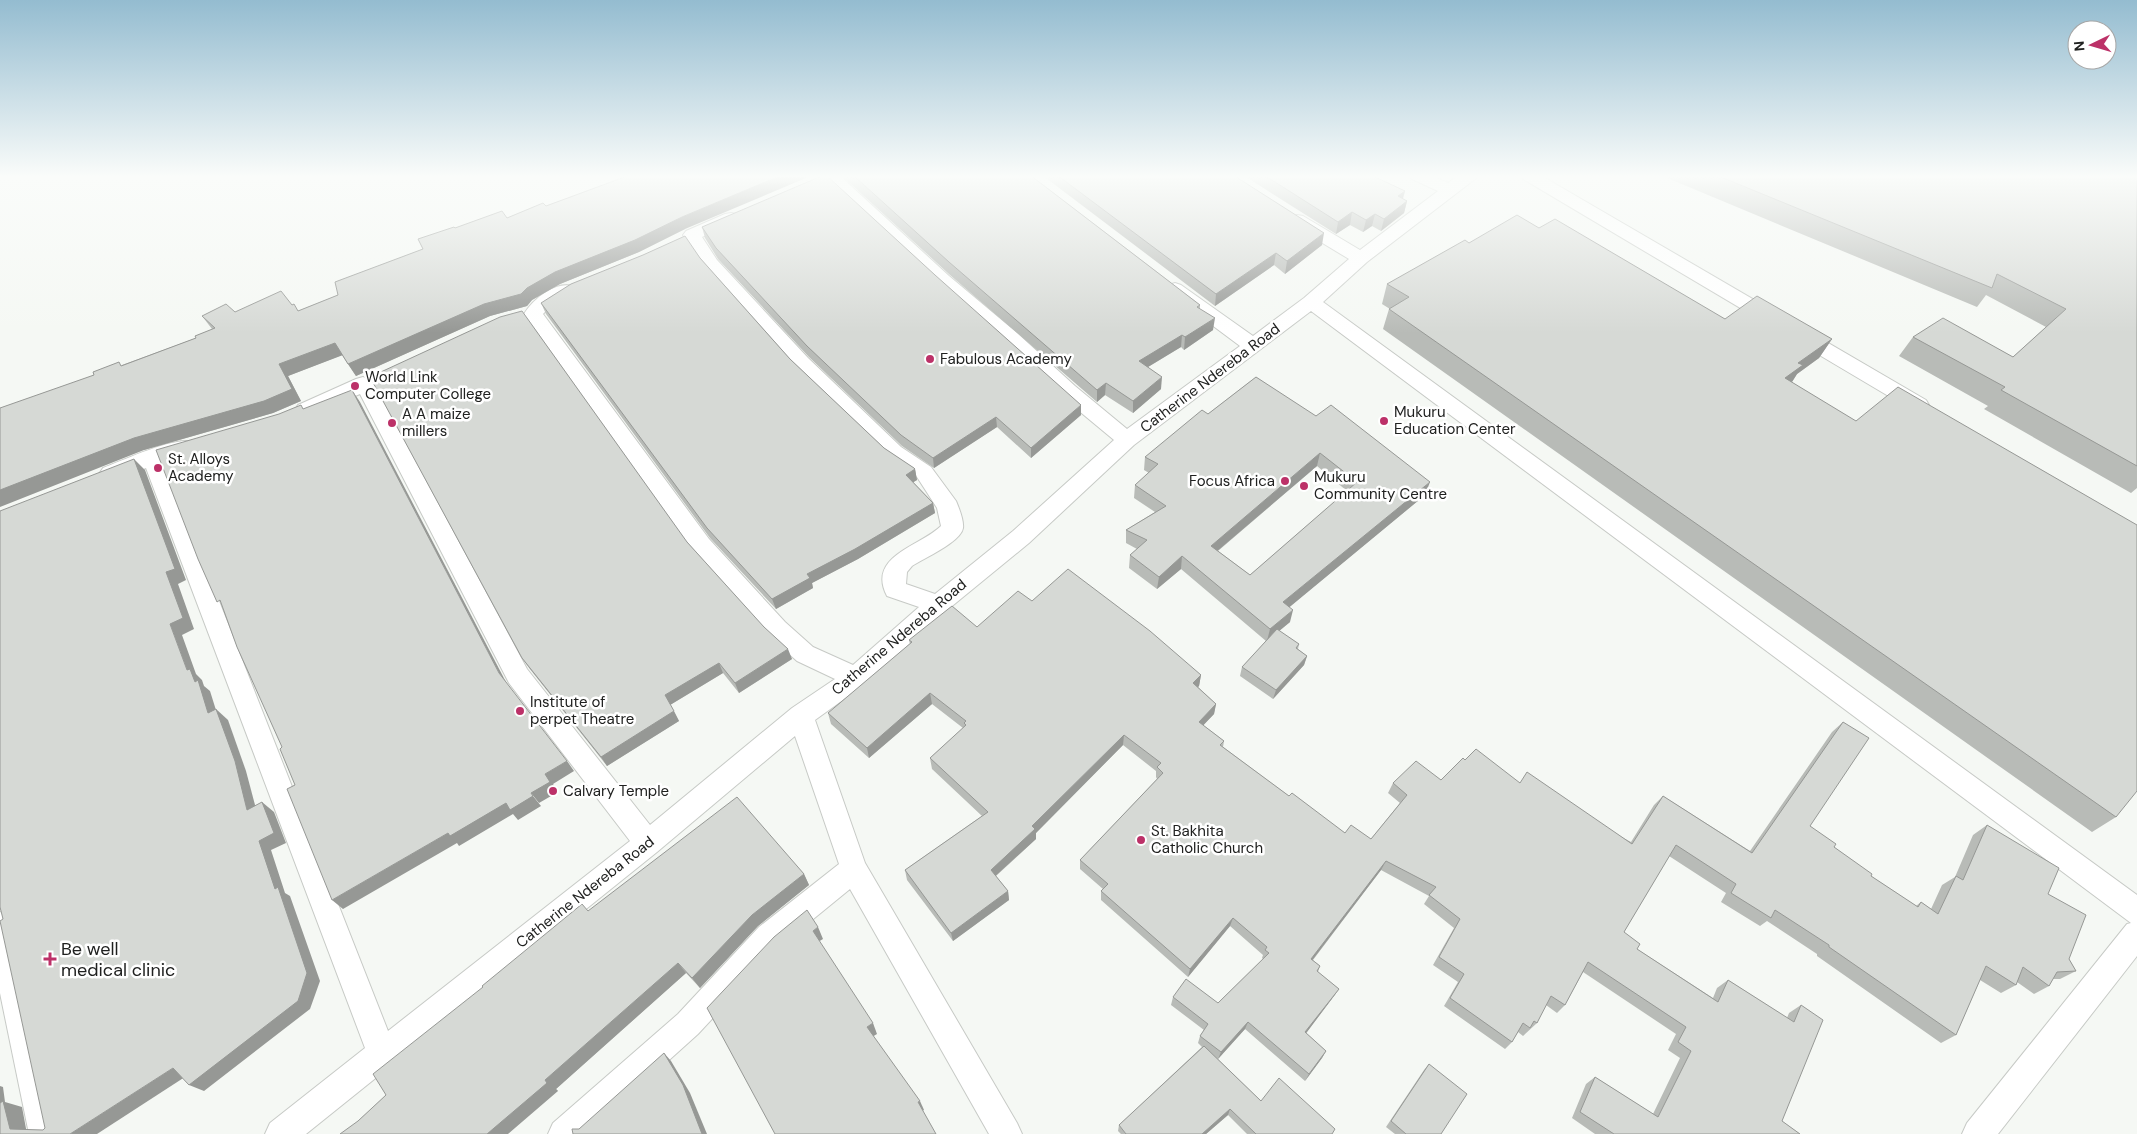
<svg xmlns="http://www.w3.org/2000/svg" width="2137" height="1134" font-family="'DM Sans',sans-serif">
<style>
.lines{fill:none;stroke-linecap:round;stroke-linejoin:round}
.minor-casing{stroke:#c7cac6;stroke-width:2}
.minor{fill:#fff;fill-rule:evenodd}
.wall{fill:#b8bbb7;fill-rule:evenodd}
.shaded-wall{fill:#969895}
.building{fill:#d6d9d5;stroke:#969895;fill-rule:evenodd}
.poi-dot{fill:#bc3168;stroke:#fff;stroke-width:2}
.labels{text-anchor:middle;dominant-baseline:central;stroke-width:5;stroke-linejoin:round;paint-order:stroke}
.poi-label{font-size:15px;fill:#202120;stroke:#fff;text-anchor:start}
.street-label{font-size:15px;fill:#202120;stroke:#fff}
.near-poi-label{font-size:18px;fill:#202120;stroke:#fff;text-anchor:start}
</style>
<rect width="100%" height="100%" fill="#f5f8f4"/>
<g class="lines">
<defs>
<g id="minor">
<path d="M822 175H839L949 276 1017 333 1075 386 1127 429 1240 346 1169 293 1166 289 1169 285 1175 283 1181 285 1253 336 1304 298 1349 259 1291 224 1288 220 1291 216 1297 215 1303 216 1360 250 1438 191 1412 179 1410 175H1430L1448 183 1459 175H1477L1475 179 1367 262 1323 302 2137 895V956L1998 1134H1962L1967 1123 2127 924 2131 923 1311 311 1134 445 1029 543 946 611 865 684 815 720 865 863 1017 1123 1022 1134H989L850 889 779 947 698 1034 587 1134H548L553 1123 678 1014 759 927 839 864 795 736 657 852 306 1134H265L270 1123 365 1048 146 468 110 482 103 480 99 474 103 468C122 461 175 436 193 442L196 447 193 452 164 461 388 1031 630 841 509 683 360 394 305 417 298 415 295 410 298 405 356 379 363 377 373 382 527 669 650 825 792 708 835 679 797 661 769 636 693 551 524 314C533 299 555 281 573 286L576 290C569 301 552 303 543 314L709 539 785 622 813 647 853 665 919 607 887 596C866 556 921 546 941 526L937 508 917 477 887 457 794 368 705 268 683 235 686 231 725 214 731 213 737 214 740 218 737 222 702 237 717 260 808 358 901 447 931 467 956 501C959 508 964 521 963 528 961 542 924 558 912 566L907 572 906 584 935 594 1013 531 1114 440 1061 396 1003 341 937 284Z"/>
<path d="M1521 175H1540L1926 400 1929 405 1926 410 1919 412 1912 410 1523 179Z"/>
<path d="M0 912 10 916 14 926 61 1134H29L0 993Z"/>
</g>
</defs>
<use href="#minor" class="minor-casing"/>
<use href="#minor" class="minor"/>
</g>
<g class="wall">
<path d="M841 175H1030L1200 305V309L1213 330 1184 350 1181 347 1148 367 1161 389 1133 413 1105 395 1097 402 950 275Z"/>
<path d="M1042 175H1233L1322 245 1285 274 1274 265 1215 306Z"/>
<path d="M1243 175H1376L1373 176 1405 191 1403 199 1407 201 1404 213 1381 231 1372 226 1363 232 1350 225 1336 234Z"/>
<path d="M1660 175H2137V488L2131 493 1984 409 1988 406 1899 356 1913 337 2013 357 2046 327 1986 295 1977 307Z"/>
<path d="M546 206 685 229 639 252 560 284 532 300 527 306 490 316 356 376 342 355 288 376 301 401 273 413 144 450 122 365 196 338 212 329 202 316 292 305 298 311 338 295 423 249 455 228 507 218Z"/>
<path d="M702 227 1081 415 1031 458 997 427 934 468 902 446 809 357 718 259 705 238Z"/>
<path d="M1539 228 1725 319 1832 339 1819 358 1797 374 1792 382 2116 817 2092 832 1383 329 1389 309H1390L1382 304 1387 284 1469 243Z"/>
<path d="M700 258 790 359 884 448 915 469 917 480 913 482 933 503 935 513 858 559 812 583 813 588 776 609 710 538 546 314 541 303Z"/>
<path d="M1256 377 1425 495 1289 607 1290 622 1279 631 1299 644 1298 649 1307 656 1304 665 1273 699 1240 676 1242 667 1266 641 1181 569 1157 589 1129 568 1130 555 1137 549 1126 543V530L1155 512 1134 498 1135 485 1149 473 1144 470 1145 457 1208 414ZM1317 466 1347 491 1250 575 1218 551Z"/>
<path d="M687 542 792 659 739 693 723 673 670 705 679 721 607 766 529 668 522 658Z"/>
<path d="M1032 601 1201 675 1199 686 1198 687 1216 704 1214 714 1203 725 1224 741 1223 747 1289 796 1345 833 1371 839 1400 803 1388 793 1393 783 1441 780 1465 760 1520 783 1631 842 1654 805 1663 796 1750 851 1832 732 1843 722 1810 826 1834 847 1871 876 1916 906 1921 902 1931 909 1942 885 1955 877 1973 835 1987 825 2048 894 2069 959 2076 971 2060 979H2053L2049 986 2034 994 2017 982 2016 985 2001 993 1980 980 1956 1035 1941 1043 1817 956V954L1767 921 1760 926 1721 902 1726 893 1669 856 1624 932 1637 949 1713 998 1717 988 1728 980 1787 1018 1789 1013 1801 1005 1782 1121 1800 1134H1595L1572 1118 1586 1084 1595 1077 1653 1114 1680 1058 1668 1050 1676 1034 1583 972 1565 1005 1557 1013 1546 1005 1537 1023 1523 1036 1518 1032 1512 1042 1505 1049 1444 1006 1458 982 1433 965 1454 928 1424 904 1429 896 1381 870 1313 960 1320 966 1318 972 1339 989 1334 996 1306 1033 1326 1051 1322 1058 1305 1081 1245 1029 1218 1059 1261 1101 1332 1134H1247L1228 1115 1206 1134H1121L1118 1131 1119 1125 1202 1047 1198 1043 1200 1036 1204 1030 1171 1005 1173 997 1218 1003 1263 959 1262 958 1263 955 1230 926 1188 977 1101 900V891L1103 889 1080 869V860L1157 779 1156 777V771L1123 745 1036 833V839L996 876 1008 891 1009 900 953 941 907 880 905 870 982 816 932 769 930 758 963 728 932 704 869 758 831 724 828 713 910 644 909 640 977 627Z"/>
<path d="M804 874 809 885 758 926 700 988 686 973 556 1089 558 1091 358 1121 588 911Z"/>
<path d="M1429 1064 1441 1134H1395L1386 1127 1424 1070Z"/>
</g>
<g class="shaded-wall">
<path d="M782 175H813L685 229 639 252 560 284 532 300 527 306 490 316 356 376 348 364 555 272 682 217Z"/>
<path d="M1405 191 1401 204 1398 196Z"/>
<path d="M1407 201 1404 213 1381 231 1384 219Z"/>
<path d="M1352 212 1350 225 1336 234 1338 222Z"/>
<path d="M1375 214 1372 226 1363 232 1366 220Z"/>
<path d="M1324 233 1322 245 1285 274 1287 261Z"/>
<path d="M1276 253 1274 265 1215 306 1216 294Z"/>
<path d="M1215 318 1213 330 1184 350 1185 337Z"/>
<path d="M1182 335 1181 347 1138 373 1139 361Z"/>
<path d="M1832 339 1819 358 1797 374 1790 385 1785 378 1798 363Z"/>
<path d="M335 343 343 355 288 376 301 401 273 413 144 450 0 507V490L279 364Z"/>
<path d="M1162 377 1161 389 1133 413V401Z"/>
<path d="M1106 383 1105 395 1097 402V390Z"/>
<path d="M352 390 360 402 507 684 499 673Z"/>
<path d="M1081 405V415L1031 458V448Z"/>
<path d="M996 417 997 427 934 468 933 458Z"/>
<path d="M1320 453 1317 466 1209 558 1211 546Z"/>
<path d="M134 459 145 470 186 580 178 584 194 629 182 635 196 674 202 680 204 686 210 691 220 723 208 713 195 682 187 670 170 624 166 572Z"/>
<path d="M915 469 917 480 907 486 906 475Z"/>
<path d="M1430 482 1425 495 1280 615 1283 602Z"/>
<path d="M933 503 935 513 858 559 812 583 813 588 776 609 772 599 807 574Z"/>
<path d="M1182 556 1181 569 1157 589 1159 577Z"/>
<path d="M1293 610 1290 622 1267 641 1270 629Z"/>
<path d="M788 649 792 659 739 693 735 683Z"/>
<path d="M1307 656 1304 665 1273 699 1276 690Z"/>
<path d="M719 663 723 673 670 705 665 695Z"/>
<path d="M1201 675 1199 686 1191 694 1193 683Z"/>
<path d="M930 693 932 704 869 758 867 748Z"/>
<path d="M1216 704 1214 714 1197 732 1199 722Z"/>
<path d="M216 709 228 720 246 771 259 820 247 810Z"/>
<path d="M674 711 679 721 607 766 601 757Z"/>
<path d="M1124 735 1123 745 1036 833V839L992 879 991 870 1032 826Z"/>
<path d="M567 761 574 771 553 784 558 792 539 803 531 793 545 774Z"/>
<path d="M533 796 541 806 518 820 513 814 459 846 457 843 343 909 332 900 448 833 506 803Z"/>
<path d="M262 802 274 812 286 843 271 850 285 893 290 896 320 981 310 1009 204 1091 189 1085 259 841Z"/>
<path d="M1386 861 1381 870 1307 967 1311 959Z"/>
<path d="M804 874 809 885 758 926 700 988 692 978 752 915Z"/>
<path d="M1008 891 1009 900 953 941 951 933Z"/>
<path d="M1233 918 1230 926 1188 977 1190 969Z"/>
<path d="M818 927 823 939 818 942 813 931Z"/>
<path d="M678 963 686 973 556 1089 558 1091 508 1134H487L545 1080Z"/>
<path d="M1339 989 1334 996 1301 1040 1305 1032Z"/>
<path d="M1248 1022 1245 1029 1218 1059 1221 1052Z"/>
<path d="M873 1023 877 1034 872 1037 867 1027Z"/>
<path d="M1326 1051 1322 1058 1305 1081 1309 1074Z"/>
<path d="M664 1053 671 1061 690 1093 707 1134H702Z"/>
<path d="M173 1068 188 1075 97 1134H70Z"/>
<path d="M0 1086 3 1087 5 1102 22 1107 27 1134 10 1129 0 1114Z"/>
<path d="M920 1101 924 1110 922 1111 918 1102Z"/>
<path d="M1230 1109 1228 1115 1206 1134H1202Z"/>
</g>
<g class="building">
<path d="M630 175H782L682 217 635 240 555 272 527 288 521 294 484 304 348 364 335 343 279 364 292 389 264 401 134 438 0 490V408L94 375 93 372 119 362 121 366 196 338 195 336 215 328 202 316 226 304 235 312 281 291 292 305 294 304 298 311 338 295 335 282 423 249 418 239 454 227 455 228 502 211 507 218 543 203 546 206Z"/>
<path d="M824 175H826L935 275 1081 405 1031 448 996 417 933 458 901 435 807 346 716 248 702 227Z"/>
<path d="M853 175H1030L1200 305 1197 307 1215 318 1185 337 1182 335 1139 361 1162 377 1133 401 1106 383 1097 390 949 262Z"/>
<path d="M1057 175H1233L1324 233 1287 261 1276 253 1216 294Z"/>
<path d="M1264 175H1371L1405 191 1398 196 1407 201 1384 219 1375 214 1366 220 1352 212 1338 222Z"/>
<path d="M1716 175H2137V466L2001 390 2005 387 1913 337 1943 318 2013 357 2066 309 1997 274 1992 288Z"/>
<path d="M1517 215 1539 228 1555 219 1725 319 1757 296 1832 339 1798 363 1803 365 1785 378 1856 421 1898 387 2137 525V791L2116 817 1389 309 1409 297 1387 284 1465 240 1469 243Z"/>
<path d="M685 236 700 258 790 359 884 448 914 468 915 469 906 475 933 503 855 549 807 574 810 578 772 599 707 528 541 303 571 284 643 255Z"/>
<path d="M522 311 687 542 764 627 788 649 735 683 719 663 665 695 674 711 601 757 522 658 370 377 500 317Z"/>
<path d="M1256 377 1316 416 1331 405 1430 482 1283 602 1293 610 1270 629 1182 556 1159 577 1130 555 1147 540 1126 530 1166 506 1135 485 1158 464 1145 457 1202 410 1208 414ZM1320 453 1357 482 1250 575 1211 546Z"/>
<path d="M352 390 499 673 567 761 545 774 550 782 531 793 533 796 510 810 506 803 450 836 448 833 332 900 287 789 295 785 280 749 282 747 237 647 220 600 217 602 198 559 156 450 279 414 301 405 303 409Z"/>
<path d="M134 459 175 569 166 572 183 618 170 624 187 670 190 669 195 682 198 680 208 713 216 709 235 761 247 810 262 802 274 833 259 841 275 889 278 887 307 973 298 1001 189 1085 173 1068 70 1134H0V1103L3 1101 10 1129 43 1130 45 1128 0 921 3 919 0 907V511Z"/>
<path d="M1068 569 1150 631 1201 675 1193 683 1216 704 1199 722 1224 741 1220 745 1289 796 1292 793 1345 833 1351 825 1371 839 1407 795 1393 783 1416 761 1441 780 1463 758 1465 760 1476 749 1520 783 1527 772 1632 844 1663 796 1752 853 1843 722 1869 738 1810 826 1836 844 1834 847 1872 874 1871 876 1918 907 1921 902 1938 914 1956 876 1963 880 1987 825 2059 868 2048 894 2086 915 2069 959 2076 971 2057 972 2049 986 2023 967 2016 985 1986 966 1956 1035 1829 947V945L1775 910 1771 918 1731 893 1736 884 1676 845 1624 932 1640 944 1637 949 1718 1002 1728 980 1794 1022 1801 1005 1823 1020 1782 1121 1800 1134H1614L1580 1112 1595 1077 1658 1117 1691 1051 1678 1042 1686 1027 1588 962 1565 1005 1551 996 1537 1023 1534 1021 1530 1028 1523 1023 1512 1042 1450 998 1464 974 1439 957 1460 919 1429 895 1436 887 1386 861 1311 959 1320 966 1317 971 1339 989 1305 1032 1326 1051 1309 1074 1248 1022 1221 1052 1200 1036 1208 1024 1173 997 1186 979 1218 1003 1269 953 1265 950 1267 947 1233 918 1190 969 1101 891 1108 884 1080 860 1163 773 1157 767 1161 763 1124 735 1032 826 1035 829 991 870 1008 891 951 933 905 870 988 812 930 758 966 725 964 723 966 721 930 693 867 748 828 713 912 642 909 640 952 606 977 627 1018 591 1032 601Z"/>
<path d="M1277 629 1299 644 1296 648 1307 656 1276 690 1242 667Z"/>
<path d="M737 797 804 874 752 915 692 978 678 963 545 1080 547 1083 487 1134H340L358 1121 386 1095 373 1074 483 987 482 986 582 904 588 911Z"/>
<path d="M807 910 818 927 813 931 873 1023 867 1027 920 1101 918 1102 936 1134H775L707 1008 774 937Z"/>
<path d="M1204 1046 1261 1101 1279 1078 1335 1129 1332 1134H1256L1230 1109 1202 1134H1126L1119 1125Z"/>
<path d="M664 1053 683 1085 702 1134H573L572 1129H579Z"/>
<path d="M1429 1064 1467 1094 1441 1134H1406L1391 1121Z"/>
</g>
<linearGradient id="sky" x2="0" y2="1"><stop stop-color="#94bcd0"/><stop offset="0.53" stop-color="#fafcfa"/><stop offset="1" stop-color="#fafcfa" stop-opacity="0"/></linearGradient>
<rect width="2137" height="333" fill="url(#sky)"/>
<g class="poi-dot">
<circle cx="930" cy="359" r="5"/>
<circle cx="355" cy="386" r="5"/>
<circle cx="1384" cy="421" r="5"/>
<circle cx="392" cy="423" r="5"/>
<circle cx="158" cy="468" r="5"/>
<circle cx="1285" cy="481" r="5"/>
<circle cx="1304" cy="486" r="5"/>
<circle cx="520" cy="711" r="5"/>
<circle cx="553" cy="791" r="5"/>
<circle cx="1141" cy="840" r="5"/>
<path d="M47.5 951.5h5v5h5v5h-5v5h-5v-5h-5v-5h5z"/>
</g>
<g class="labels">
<g class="poi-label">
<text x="940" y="359">Fabulous Academy</text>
<text x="365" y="377">World Link<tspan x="365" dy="17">Computer College</tspan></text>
<text x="1394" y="412">Mukuru<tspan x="1394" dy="17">Education Center</tspan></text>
<text x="402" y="414">A A maize<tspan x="402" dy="17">millers</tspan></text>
<text x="168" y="459">St. Alloys<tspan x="168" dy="17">Academy</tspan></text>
<text x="1314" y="477">Mukuru<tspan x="1314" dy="17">Community Centre</tspan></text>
<text x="1275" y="481" text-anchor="end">Focus Africa</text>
<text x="530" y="702">Institute of<tspan x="530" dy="17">perpet Theatre</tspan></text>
<text x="563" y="791">Calvary Temple</text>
<text x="1151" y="831">St. Bakhita<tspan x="1151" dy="17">Catholic Church</tspan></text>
</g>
<g class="street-label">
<text transform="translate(1210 378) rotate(-37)">Catherine Ndereba Road</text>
<text transform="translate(899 637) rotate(-40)">Catherine Ndereba Road</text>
<text transform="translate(585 892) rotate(-38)">Catherine Ndereba Road</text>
</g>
<g class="near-poi-label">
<text x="61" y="949">Be well<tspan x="61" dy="21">medical clinic</tspan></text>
</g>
</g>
<g transform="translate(2092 45) rotate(265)"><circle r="24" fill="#ffffff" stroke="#a6a6a6"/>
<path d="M0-4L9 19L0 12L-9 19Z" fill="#bc3168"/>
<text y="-8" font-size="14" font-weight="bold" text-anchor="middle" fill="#202120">N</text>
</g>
</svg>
